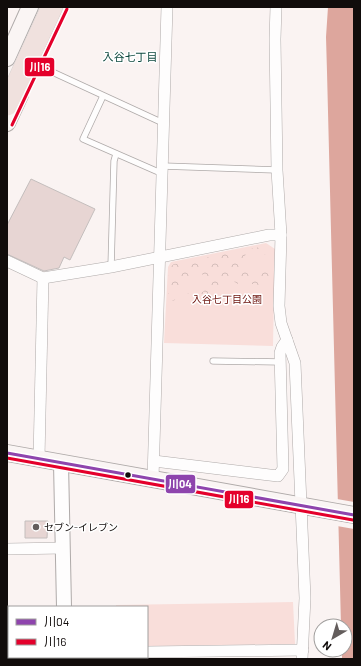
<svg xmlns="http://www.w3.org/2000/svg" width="361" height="666" font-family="Barlow,'Noto Sans JP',sans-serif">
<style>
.green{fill:#f9deda}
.forest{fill:url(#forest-crowns)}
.water{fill:#dda69d}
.pier{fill:#faf3f2}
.building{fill:#e7d5d3;stroke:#c4bebd}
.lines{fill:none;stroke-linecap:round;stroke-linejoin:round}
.service-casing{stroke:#afaaa9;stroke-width:7}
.minor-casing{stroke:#afaaa9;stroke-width:12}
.tertiary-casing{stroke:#afaaa9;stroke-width:16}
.secondary-casing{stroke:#afaaa9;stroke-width:18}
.motorway-casing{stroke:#d3cfce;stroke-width:22}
.service{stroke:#fefdfd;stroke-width:5.5}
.minor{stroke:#fefdfd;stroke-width:11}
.tertiary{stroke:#fefdfd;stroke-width:14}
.secondary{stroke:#faf5f4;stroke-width:16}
.motorway{stroke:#f0e1de;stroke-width:21}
.bus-1-casing{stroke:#fff;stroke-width:6}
.bus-2-casing{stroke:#fff;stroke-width:6}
.bus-1{stroke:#8e44ad;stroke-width:3}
.bus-2{stroke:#e4002b;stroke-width:3}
.bus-dot{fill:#110c0b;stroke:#fff;stroke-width:1.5}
.poi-dot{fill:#635d5c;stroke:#fff;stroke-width:1.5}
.labels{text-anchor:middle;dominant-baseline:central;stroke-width:3;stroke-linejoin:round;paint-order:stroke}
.park-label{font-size:10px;fill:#6a0f09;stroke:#fff}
.poi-label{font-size:10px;fill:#110c0b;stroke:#fff;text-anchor:start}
.neighbourhood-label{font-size:11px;fill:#0e493f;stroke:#fff}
.line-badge{stroke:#fff;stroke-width:1.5}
.badge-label{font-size:11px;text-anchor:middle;font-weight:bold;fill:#fff}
</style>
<defs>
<pattern id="forest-crowns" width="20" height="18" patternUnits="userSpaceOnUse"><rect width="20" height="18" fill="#f9deda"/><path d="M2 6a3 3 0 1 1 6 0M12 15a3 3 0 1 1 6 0" fill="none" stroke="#d4bdba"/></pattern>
</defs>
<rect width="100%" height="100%" fill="#faf3f2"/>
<g class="green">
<path d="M266 243 275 249 273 346 164 343 168 267 171 262Z"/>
<path d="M293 602 295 644 147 646V607H116V605Z"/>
</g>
<path class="forest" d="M265 246 270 250 271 253 262 255 251 254 245 255 247 262 245 267 248 270C256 268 264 265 272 270V282L267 284 261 286 255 284H238L231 280 224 279C209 292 214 304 189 299L187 294 192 292H203L212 281 205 274 196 276 179 285 175 300 172 301 168 297 169 268 174 264Z"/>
<path class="water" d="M328 7H354V659H342V650H345V626H341L327 72 326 37Z"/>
<path class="pier" d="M337 499 354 502V529L337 526Z"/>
<g class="building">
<path d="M31 179 95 209 70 260 64 257 59 268 44 271 7 254V225Z"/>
<path d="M25 521H48L47 538H25Z"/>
</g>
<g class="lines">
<defs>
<g id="service">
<path d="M35 64 163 123"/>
<path d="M103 96 83 139 163 174"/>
<path d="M163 166 277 170"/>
<path d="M111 267 114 161 116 154"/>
<path d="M213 361 281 362"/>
</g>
<g id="minor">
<path d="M276 7 275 39 277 170 281 235 279 306 281 323 295 363 305 598 302 659"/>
<path d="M7 261 43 278 111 267 269 235H281"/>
<path d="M39 458 43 278"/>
<path d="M154 461 278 476 283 469 280 353 282 347 287 340"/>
<path d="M153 479 167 7"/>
<path d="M7 549 63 548"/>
<path d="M147 652 303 650"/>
<path d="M7 654H9"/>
</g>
<g id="tertiary">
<path d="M61 463 64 607"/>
<path d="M65 657V659"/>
</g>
<g id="secondary">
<path d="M7 58 30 7"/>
<path d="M7 123 20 95"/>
<path d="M7 453 354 515"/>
</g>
<path id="motorway" d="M7 105 52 7"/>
</defs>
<use href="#service" class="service-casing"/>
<use href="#minor" class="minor-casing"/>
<use href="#tertiary" class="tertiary-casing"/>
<use href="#secondary" class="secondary-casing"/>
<use href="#motorway" class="motorway-casing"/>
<use href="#service" class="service"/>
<use href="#minor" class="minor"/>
<use href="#tertiary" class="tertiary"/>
<use href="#secondary" class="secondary"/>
<use href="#motorway" class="motorway"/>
<defs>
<path id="bus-1" d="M7 453 354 515"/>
<g id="bus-2">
<path d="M12 125 67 9"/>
<path d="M7 458 353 520"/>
</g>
</defs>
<use href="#bus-1" class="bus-1-casing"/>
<use href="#bus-2" class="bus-2-casing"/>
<use href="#bus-1" class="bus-1"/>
<use href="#bus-2" class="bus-2"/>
</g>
<circle class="bus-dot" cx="128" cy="475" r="3.5"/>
<circle class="poi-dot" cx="36" cy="527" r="4"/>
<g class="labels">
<g class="park-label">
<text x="227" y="299">入谷七丁目公園</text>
</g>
<g class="poi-label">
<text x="44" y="527">セブン-イレブン</text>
</g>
<g class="neighbourhood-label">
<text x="130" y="56">入谷七丁目</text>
</g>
</g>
<g class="line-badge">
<rect x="24" y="57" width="31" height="20" rx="4" fill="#e4002b"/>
<rect x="165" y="474" width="31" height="20" rx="4" fill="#8e44ad"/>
<rect x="224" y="490" width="30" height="19" rx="4" fill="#e4002b"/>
</g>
<g class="badge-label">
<text x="40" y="71">川16</text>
<text x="180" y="488">川04</text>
<text x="239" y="503">川16</text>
</g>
<rect width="361" height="666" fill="none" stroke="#110c0b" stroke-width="16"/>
<rect x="8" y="606" width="140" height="52" fill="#ffffff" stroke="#a09e9d"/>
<rect x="16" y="619" width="20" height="6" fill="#8e44ad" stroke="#a09e9d"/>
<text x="44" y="626" font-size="12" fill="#110c0b">川04</text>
<rect x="16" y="639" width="20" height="6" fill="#e4002b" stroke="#a09e9d"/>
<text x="44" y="646" font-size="12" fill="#110c0b">川16</text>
<g transform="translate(333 638) rotate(218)"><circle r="19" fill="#ffffff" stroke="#a09e9d"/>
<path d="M0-3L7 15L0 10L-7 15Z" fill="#635d5c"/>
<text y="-6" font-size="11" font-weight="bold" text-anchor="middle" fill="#110c0b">N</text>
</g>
</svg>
